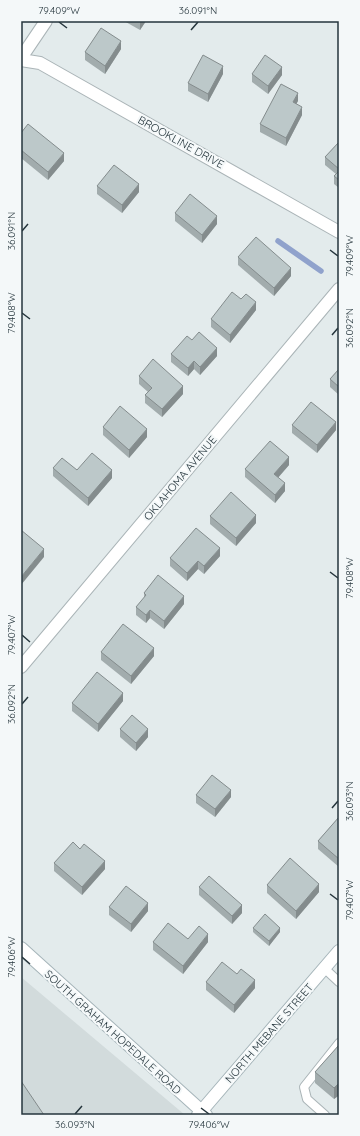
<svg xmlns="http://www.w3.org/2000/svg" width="360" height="1136" font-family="Quicksand,sans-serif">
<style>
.built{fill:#d2dbdc}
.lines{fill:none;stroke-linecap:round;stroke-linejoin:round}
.stream{stroke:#90a2cc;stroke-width:5.5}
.lane-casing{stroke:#aab4b7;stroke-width:10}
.street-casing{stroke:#aab4b7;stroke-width:14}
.secondary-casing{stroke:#a6b5ba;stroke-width:14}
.lane{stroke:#fff;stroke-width:8}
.street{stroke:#fff;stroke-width:12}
.secondary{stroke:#fff;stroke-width:12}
.wall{fill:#a2acad}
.shaded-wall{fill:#848c8d}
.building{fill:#bcc8c9;stroke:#848c8d}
.ticks{fill:none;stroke:#25353c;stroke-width:1.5}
.labels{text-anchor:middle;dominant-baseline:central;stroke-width:4;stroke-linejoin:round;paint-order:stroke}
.street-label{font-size:11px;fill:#25353c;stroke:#f4f8f9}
.neatline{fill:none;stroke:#25353c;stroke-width:1.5}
.ticks-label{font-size:10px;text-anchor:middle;fill:#25353c}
</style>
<rect width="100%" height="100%" fill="#e3ebec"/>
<path class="built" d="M21 977 185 1115H21Z"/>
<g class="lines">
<path class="stream" d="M278 241 321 271"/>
<defs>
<g id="lane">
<path d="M324 968 339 982"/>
<path d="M325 1115 307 1099 304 1087 339 1043"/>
</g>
<g id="street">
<path d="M21 58 46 21"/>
<path d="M21 60 40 63 339 232"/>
<path d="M21 667 339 289"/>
</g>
<g id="secondary">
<path d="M21 948 206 1115"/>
<path d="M198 1115 339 951"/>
</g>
</defs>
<use href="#lane" class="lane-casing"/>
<use href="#street" class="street-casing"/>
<use href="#secondary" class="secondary-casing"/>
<use href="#lane" class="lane"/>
<use href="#street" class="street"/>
<use href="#secondary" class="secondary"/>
</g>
<g class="wall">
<path d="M124 21H146L140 30Z"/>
<path d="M121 49 105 74 85 60V52Z"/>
<path d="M223 74 208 102 188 91V83Z"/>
<path d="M252 74 282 75 268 94 252 82Z"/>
<path d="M298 101 296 104 302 115 286 146 260 132V124Z"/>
<path d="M21 133 64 161 48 180 21 158Z"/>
<path d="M339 142V188L334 184V176L336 174 325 165V157Z"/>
<path d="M97 186 139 192 122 213 97 194Z"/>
<path d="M175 213 217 224 202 243 175 221Z"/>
<path d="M238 257 291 276 274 296 238 265Z"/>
<path d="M241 299 256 310 230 343 211 327V319Z"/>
<path d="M192 340 217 356 200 375 194 369 188 376 171 362V354Z"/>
<path d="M339 369V395L330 387V379Z"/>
<path d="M139 376 183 394 162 417 145 403V395L148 392 139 384Z"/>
<path d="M292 425 336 430 317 453 292 433Z"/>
<path d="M103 427 147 437 129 458 103 435Z"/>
<path d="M289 465 278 478 285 491 275 503 245 477V469Z"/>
<path d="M53 468 77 470 112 478 88 506 53 476Z"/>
<path d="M210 516 256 523 236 546 210 524Z"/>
<path d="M220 556 204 574 198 569 187 581 170 566V558Z"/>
<path d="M144 593 184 604 164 629 150 618 146 623 136 615V607L144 598Z"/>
<path d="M101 652 154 656 131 684 101 660Z"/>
<path d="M123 701 98 732 72 711V703Z"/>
<path d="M120 729 148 737 136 751 120 737Z"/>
<path d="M196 795 231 797 215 817 196 803Z"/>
<path d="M339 817V867L318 849V841Z"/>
<path d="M54 863 105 869 82 895 54 871Z"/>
<path d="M267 885 319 892 296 919 267 893Z"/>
<path d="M199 887 242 913 232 924 199 895Z"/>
<path d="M109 907 148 911 131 932 109 915Z"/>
<path d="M253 928 280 932 269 946 253 932Z"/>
<path d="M153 942H208L183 974 153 950Z"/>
<path d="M206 982 255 988 234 1013 206 990Z"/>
<path d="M339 1045V1097L338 1096 334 1099 315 1083V1072Z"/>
</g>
<g class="shaded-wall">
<path d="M141 21H146L140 30V22Z"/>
<path d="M121 41V49L105 74V66Z"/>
<path d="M223 66V74L208 102V94Z"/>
<path d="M282 67V75L268 94V86Z"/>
<path d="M298 93V101L293 110V102Z"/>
<path d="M302 107V115L286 146V138Z"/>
<path d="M64 153V161L48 180V172Z"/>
<path d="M139 184V192L122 213V205Z"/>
<path d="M217 216V224L202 243V235Z"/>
<path d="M291 268V276L274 296V288Z"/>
<path d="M256 302V310L230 343V335Z"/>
<path d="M217 348V356L200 375V367Z"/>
<path d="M194 361V369L188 376V368Z"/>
<path d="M183 386V394L162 417V409Z"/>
<path d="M336 422V430L317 453V445Z"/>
<path d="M147 429V437L129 458V450Z"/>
<path d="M289 457V465L274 482V474Z"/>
<path d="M112 470V478L88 506V498Z"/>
<path d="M285 483V491L275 503V495Z"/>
<path d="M256 515V523L236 546V538Z"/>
<path d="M220 548V556L204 574V566Z"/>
<path d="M44 549V557L21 585V577Z"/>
<path d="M198 561V569L187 581V573Z"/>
<path d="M184 596V604L164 629V621Z"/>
<path d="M150 610V618L146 623V615Z"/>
<path d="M154 648V656L131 684V676Z"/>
<path d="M123 693V701L98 732V724Z"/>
<path d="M148 729V737L136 751V743Z"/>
<path d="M231 790V797L215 817V809Z"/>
<path d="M105 861V869L82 895V887Z"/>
<path d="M319 884V892L296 919V911Z"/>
<path d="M148 903V911L131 932V924Z"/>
<path d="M242 905V913L232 924V916Z"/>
<path d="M280 928V932L269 946V941Z"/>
<path d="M208 934V942L183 974V966Z"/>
<path d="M255 980V988L234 1013V1005Z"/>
<path d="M338 1084V1096L334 1099V1088Z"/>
</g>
<g class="building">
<path d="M101 28 121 41 105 66 85 52Z"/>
<path d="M203 55 223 66 208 94 188 83Z"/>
<path d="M265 55 282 67 268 86 252 74Z"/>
<path d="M281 84 298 93 293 102 302 107 286 138 260 124Z"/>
<path d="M28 124 64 153 48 172 21 150V133Z"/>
<path d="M339 142V169L325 157Z"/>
<path d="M114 165 139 184 122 205 97 186Z"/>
<path d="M339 171V180L334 176Z"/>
<path d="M190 194 217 216 202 235 175 213Z"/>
<path d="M256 237 291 268 274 288 238 257Z"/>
<path d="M232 292 241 299 246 294 256 302 230 335 211 319Z"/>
<path d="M199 332 217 348 200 367 194 361 188 368 171 354 187 336 192 340Z"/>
<path d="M153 359 183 386 162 409 145 395 152 388 139 376Z"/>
<path d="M339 369V387L330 379Z"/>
<path d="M311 402 336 422 317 445 292 425Z"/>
<path d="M120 406 147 429 129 450 103 427Z"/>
<path d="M270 441 289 457 274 474 285 483 275 495 245 469Z"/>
<path d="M92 453 112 470 88 498 53 468 62 458 77 470Z"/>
<path d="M231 492 256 515 236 538 210 516Z"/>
<path d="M196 528 220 548 204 566 198 561 187 573 170 558Z"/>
<path d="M21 530 44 549 21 577Z"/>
<path d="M158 575 184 596 164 621 150 610 146 615 136 607 146 595 144 593Z"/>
<path d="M123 624 154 648 131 676 101 652Z"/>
<path d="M97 672 123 693 98 724 72 703Z"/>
<path d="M132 715 148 729 136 743 120 729Z"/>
<path d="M212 775 231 790 215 809 196 795Z"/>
<path d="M339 817V859L318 841Z"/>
<path d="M73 842 80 849 84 844 105 861 82 887 54 863Z"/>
<path d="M290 858 319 884 296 911 267 885Z"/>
<path d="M209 876 242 905 232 916 199 887Z"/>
<path d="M126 886 148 903 131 924 109 907Z"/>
<path d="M265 914 280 928 269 941 253 928Z"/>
<path d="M168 923 188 939 199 926 208 934 183 966 153 942Z"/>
<path d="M222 962 237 974 241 969 255 980 234 1005 206 982Z"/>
<path d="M339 1045V1086L338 1084 334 1088 315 1072Z"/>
<path d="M21 1081 44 1115H21Z"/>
</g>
<path class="ticks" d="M59 22 67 28M191 30 198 22M22 231 28 224M330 250 338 256M22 313 30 319M332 335 338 328M330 572 338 578M22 635 30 642M22 704 28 697M332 808 338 801M330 894 338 900M22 957 30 964M201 1108 209 1114M75 1114 82 1106"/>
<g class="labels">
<g class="street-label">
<text transform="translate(181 142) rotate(29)">BROOKLINE DRIVE</text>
<text transform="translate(180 478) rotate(-50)">OKLAHOMA AVENUE</text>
<text transform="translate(113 1032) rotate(42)">SOUTH GRAHAM HOPEDALE ROAD</text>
<text transform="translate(269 1033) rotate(-49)">NORTH MEBANE STREET</text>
</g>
</g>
<rect width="360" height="1136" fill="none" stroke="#f4f8f9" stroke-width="44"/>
<rect x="22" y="22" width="316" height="1092" class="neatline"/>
<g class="ticks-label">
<text x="59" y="14">79.409°W</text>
<text x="198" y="14">36.091°N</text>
<text transform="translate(11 231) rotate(-90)" y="4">36.091°N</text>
<text transform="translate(349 256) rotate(-90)" y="4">79.409°W</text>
<text transform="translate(11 313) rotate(-90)" y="4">79.408°W</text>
<text transform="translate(349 328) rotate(-90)" y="4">36.092°N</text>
<text transform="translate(349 578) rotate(-90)" y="4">79.408°W</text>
<text transform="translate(11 635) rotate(-90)" y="4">79.407°W</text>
<text transform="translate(11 704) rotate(-90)" y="4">36.092°N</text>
<text transform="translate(349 801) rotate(-90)" y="4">36.093°N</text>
<text transform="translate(349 900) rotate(-90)" y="4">79.407°W</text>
<text transform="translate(11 957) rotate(-90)" y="4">79.406°W</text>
<text x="75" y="1128">36.093°N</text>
<text x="209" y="1128">79.406°W</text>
</g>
</svg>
